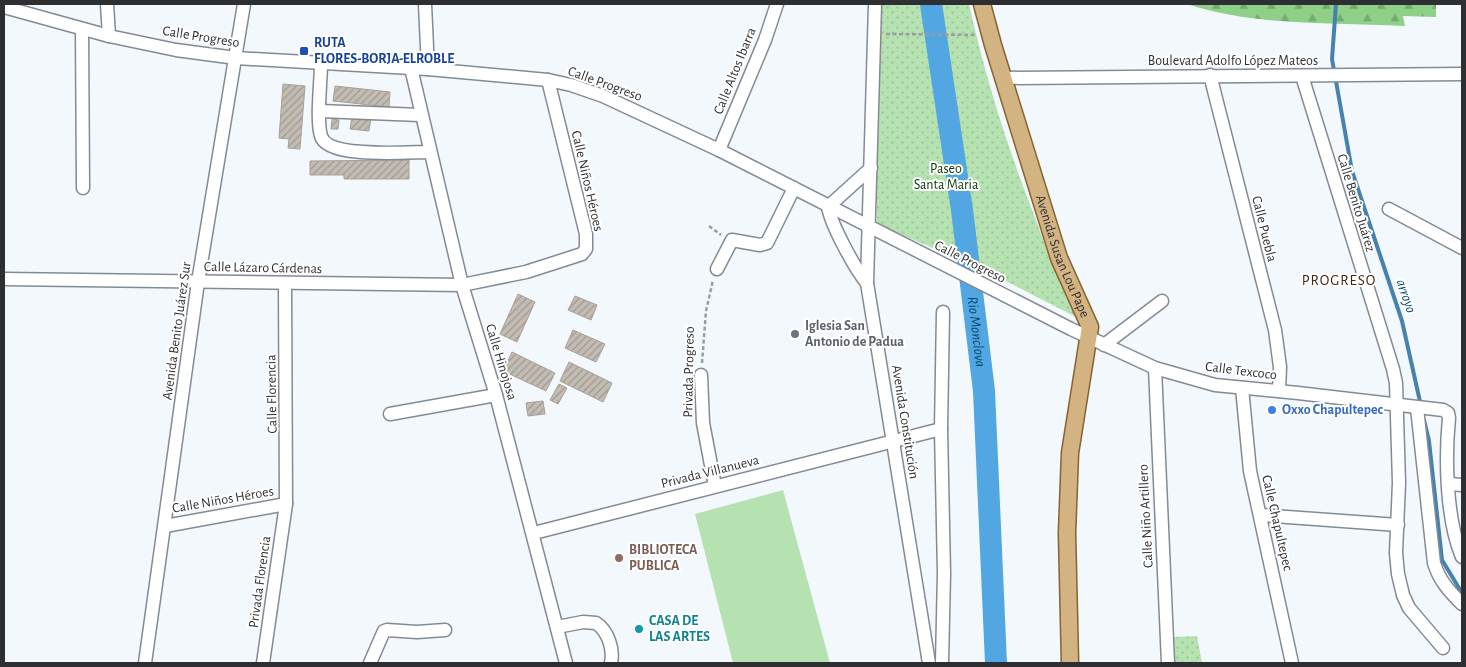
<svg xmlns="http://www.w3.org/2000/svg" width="1466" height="667" font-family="'Alegreya Sans',sans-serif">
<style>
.green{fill:#b5e2b0}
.forest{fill:url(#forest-firs)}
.park{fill:url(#park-dots)}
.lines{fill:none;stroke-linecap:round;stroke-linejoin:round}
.stream{stroke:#4782ae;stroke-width:4}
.river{stroke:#52a6e2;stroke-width:22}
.building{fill:url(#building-hatch);stroke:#a7a097}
.minor-casing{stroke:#848a93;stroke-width:15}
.major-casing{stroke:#856430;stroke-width:19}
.path{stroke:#999da2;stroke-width:2.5;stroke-dasharray:4 2.5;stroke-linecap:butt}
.minor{stroke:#fff;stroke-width:12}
.major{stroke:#d3b382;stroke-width:16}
.transit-dot{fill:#1a4fb4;stroke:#fff;stroke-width:2}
.worship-dot{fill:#6b7280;stroke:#fff;stroke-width:2}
.shop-dot{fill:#3f7fe0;stroke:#fff;stroke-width:2}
.education-dot{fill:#8d6e63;stroke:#fff;stroke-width:2}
.culture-dot{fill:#0f9aa8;stroke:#fff;stroke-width:2}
.labels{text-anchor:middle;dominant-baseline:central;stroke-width:4;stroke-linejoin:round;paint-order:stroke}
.street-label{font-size:14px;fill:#2d2f33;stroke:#fff}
.transit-label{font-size:14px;font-weight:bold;fill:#164399;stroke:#fff;text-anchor:start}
.park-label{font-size:14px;fill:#0a3908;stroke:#fff}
.worship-label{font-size:14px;font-weight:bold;fill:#5b616d;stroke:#fff;text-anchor:start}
.shop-label{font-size:14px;font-weight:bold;fill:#366cbe;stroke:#fff;text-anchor:start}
.education-label{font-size:14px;font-weight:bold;fill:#785e54;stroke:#fff;text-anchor:start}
.culture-label{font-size:14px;font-weight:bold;fill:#0d838f;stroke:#fff;text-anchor:start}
.neighbourhood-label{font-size:15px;letter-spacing:1px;fill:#46270d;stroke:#fff}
.water-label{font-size:15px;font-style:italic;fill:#064a71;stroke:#fff}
</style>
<defs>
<pattern id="forest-firs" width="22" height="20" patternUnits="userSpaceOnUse" patternTransform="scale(1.25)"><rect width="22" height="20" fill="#8ed088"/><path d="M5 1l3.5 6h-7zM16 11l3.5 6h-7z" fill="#74a970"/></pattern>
<pattern id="park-dots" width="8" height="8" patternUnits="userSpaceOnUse" patternTransform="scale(1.25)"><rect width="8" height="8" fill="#b5e2b0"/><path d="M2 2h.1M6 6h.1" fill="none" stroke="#9cc298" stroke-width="1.8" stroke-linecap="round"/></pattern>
<pattern id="building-hatch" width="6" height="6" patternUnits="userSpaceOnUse" patternTransform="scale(1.25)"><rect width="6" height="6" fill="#c3bcb3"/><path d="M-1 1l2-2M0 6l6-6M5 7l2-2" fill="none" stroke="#9f9992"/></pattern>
</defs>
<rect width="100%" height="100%" fill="#f3f8fd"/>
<path class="green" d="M783 490 830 663H733L695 514Z"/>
<path class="forest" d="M1187 4H1436V17L1403 16 1405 26C1333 22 1257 27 1187 4Z"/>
<g class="park">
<path d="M879 4H969C985 76 1007 146 1034 215 1047 250 1059 285 1076 317L986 271 877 224 875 131Z"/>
<path d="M1197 636 1202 663H1175L1174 637Z"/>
</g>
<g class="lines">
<g class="stream">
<path d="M1336 4 1332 59 1352 171 1402 321 1421 406"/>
<path d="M1424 420 1429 441 1442 560 1462 593"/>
</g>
<path class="river" id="s1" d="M931 4 962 210 984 391 996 663"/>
</g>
<g class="building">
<path d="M283 84 305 86 300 149 288 148 289 139 279 138Z"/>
<path d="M335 86 390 92 389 107 333 101Z"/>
<path d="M352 116 371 118 369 131 350 129Z"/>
<path d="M332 119 339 120 338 129H331Z"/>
<path d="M409 160V179H344V175H310V161Z"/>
<path d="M518 294 535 302 517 342 500 334Z"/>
<path d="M575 296 597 305 591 320 568 310Z"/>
<path d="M573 330 605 344 596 362 565 348Z"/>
<path d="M512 352 555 373 546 391 503 371Z"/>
<path d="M569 362 612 383 603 402 560 381Z"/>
<path d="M559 384 567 388 558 404 550 400Z"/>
<path d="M543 401 545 414 528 416 526 403Z"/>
</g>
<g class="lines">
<defs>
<g id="minor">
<path d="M107 4 109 36"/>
<path d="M425 4 428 69"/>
<path d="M875 4 867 283 929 663"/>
<path d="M4 7 109 36 176 50 236 58 428 69 548 80 571 85 603 96 719 150 1071 329 1155 368 1215 385 1298 393 1443 410 1448 413 1449 418C1445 458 1446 519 1462 557"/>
<path d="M82 29 83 188"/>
<path d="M321 63C321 82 316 120 321 136 327 159 408 152 429 152"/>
<path d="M411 68 462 285 496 395 566 663"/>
<path d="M1210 75 1275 330 1280 367 1279 391"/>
<path d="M1302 76 1393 369 1396 383 1399 483 1396 553 1398 574 1403 595 1409 608 1443 648"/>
<path d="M1003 78 1462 74"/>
<path d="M320 111 420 115"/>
<path d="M719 150 765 40 777 4"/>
<path d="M828 206C830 223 855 269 867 283"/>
<path d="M829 206 871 168"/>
<path d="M1389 209 1462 248"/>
<path d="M717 269 732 240 760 245 767 243 794 188"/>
<path d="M4 279 462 285 526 272 582 254 586 249V234L548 80"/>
<path d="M1104 345 1162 301"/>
<path d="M1155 368 1168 663"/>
<path d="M701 375 703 423 715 486"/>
<path d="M1242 388 1250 471 1292 663"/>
<path d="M1417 408 1434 563C1439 580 1449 591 1462 604"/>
<path d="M390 414 496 395"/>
<path d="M941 429 944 573 942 663"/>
<path d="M1449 484 1462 485"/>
<path d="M1261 515 1398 525"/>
<path d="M165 526 286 504"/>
<path d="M534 533 941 429 943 312"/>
<path d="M557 627 583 622 596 623C608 631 614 649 611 663"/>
<path d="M145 663 198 282 244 4"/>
<path d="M263 663 286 504 285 283"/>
<path d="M370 663 384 631 387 630 417 632 445 630"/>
</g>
<g id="major">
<path id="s2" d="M982 4 993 45 1059 258 1090 327 1070 453 1067 533 1070 663"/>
</g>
</defs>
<use href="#minor" class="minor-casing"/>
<use href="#major" class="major-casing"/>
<g class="path">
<path d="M886 34 975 35"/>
<path d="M709 226 721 235"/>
<path d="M702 363 706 311 713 280"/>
</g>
<use href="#minor" class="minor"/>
<use href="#major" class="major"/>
</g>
<rect class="transit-dot" x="299" y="46" width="10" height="10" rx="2.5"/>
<circle class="worship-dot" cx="795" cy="334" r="5"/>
<circle class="shop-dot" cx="1272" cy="410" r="5"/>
<circle class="education-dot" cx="619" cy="558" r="5"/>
<circle class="culture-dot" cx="639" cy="629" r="5"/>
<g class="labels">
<g class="street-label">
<text transform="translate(201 37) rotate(9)">Calle Progreso</text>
<text x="1233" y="61">Boulevard Adolfo López Mateos</text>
<text transform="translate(735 71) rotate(-68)">Calle Altos Ibarra</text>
<text transform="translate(605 84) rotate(20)">Calle Progreso</text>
<text transform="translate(587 181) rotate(77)">Calle Niños Héroes</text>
<text transform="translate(1356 203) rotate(73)">Calle Benito Juárez</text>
<text transform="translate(1264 229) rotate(76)">Calle Puebla</text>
<text stroke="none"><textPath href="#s2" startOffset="265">Avenida Susan Lou Pape</textPath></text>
<text transform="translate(970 262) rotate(27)">Calle Progreso</text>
<text transform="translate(263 268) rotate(1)">Calle Lázaro Cárdenas</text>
<text transform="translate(177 331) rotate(-82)">Avenida Benito Juárez Sur</text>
<text transform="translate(501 362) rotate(73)">Calle Hinojosa</text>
<text transform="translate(1241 371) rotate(7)">Calle Texcoco</text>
<text transform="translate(689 372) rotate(-89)">Privada Progreso</text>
<text transform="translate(272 394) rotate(-91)">Calle Florencia</text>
<text transform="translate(905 422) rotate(81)">Avenida Constitución</text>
<text transform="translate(710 472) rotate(-14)">Privada Villanueva</text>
<text transform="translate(223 500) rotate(-10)">Calle Niños Héroes</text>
<text transform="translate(1146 516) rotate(-93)">Calle Niño Artillero</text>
<text transform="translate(1277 523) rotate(77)">Calle Chapultepec</text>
<text transform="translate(260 582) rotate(-82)">Privada Florencia</text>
</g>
<g class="transit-label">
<text x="314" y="43">RUTA<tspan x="314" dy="16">FLORES-BORJA-ELROBLE</tspan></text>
</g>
<g class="park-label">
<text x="946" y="169">Paseo<tspan x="946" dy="16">Santa Maria</tspan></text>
</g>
<g class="worship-label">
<text x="805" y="326">Iglesia San<tspan x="805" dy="16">Antonio de Padua</tspan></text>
</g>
<g class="shop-label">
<text x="1282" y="410">Oxxo Chapultepec</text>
</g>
<g class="education-label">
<text x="629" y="550">BIBLIOTECA<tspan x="629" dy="16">PUBLICA</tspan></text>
</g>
<g class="culture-label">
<text x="649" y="621">CASA DE<tspan x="649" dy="16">LAS ARTES</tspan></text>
</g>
<g class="neighbourhood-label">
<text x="1339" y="280">PROGRESO</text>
</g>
<g class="water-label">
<text transform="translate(1406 296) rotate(71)">arroyo</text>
<text stroke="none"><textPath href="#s1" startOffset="331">Rio Monclova</textPath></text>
</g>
</g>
<rect width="1466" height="667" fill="none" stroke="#2d2f33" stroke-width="10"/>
</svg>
